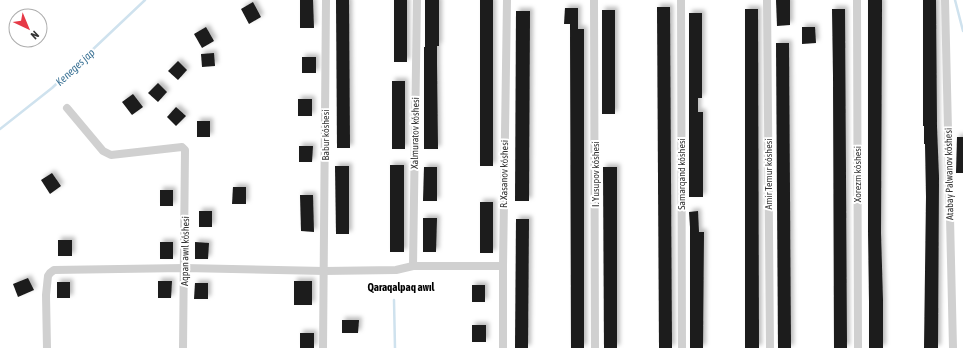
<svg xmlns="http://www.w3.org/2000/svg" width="963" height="348" font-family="'Asap Condensed',sans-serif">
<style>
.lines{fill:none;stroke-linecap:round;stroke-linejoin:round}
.stream{stroke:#cfe2ee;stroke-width:2.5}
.building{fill:#1a1a1a;filter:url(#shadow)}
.minor{stroke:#d0d0d0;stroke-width:8}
.labels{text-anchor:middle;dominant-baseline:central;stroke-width:4;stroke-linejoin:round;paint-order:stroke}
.street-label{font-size:10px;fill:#333;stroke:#fff}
.water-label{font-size:11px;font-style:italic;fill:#3f7597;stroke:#fff}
.neighbourhood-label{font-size:11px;font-weight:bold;fill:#000;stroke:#fff}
</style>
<defs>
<filter id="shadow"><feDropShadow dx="3" dy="-3" stdDeviation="2" flood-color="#0004"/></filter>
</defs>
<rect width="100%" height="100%" fill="#fff"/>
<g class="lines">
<g class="stream">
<path d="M955 0 963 31"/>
<path d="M0 129 52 88 145 0"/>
<path d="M394 300 395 348"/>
</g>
</g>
<g class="building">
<path d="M300 0H313L314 28H300Z"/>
<path d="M336 0H349L350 148H337Z"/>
<rect x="394" y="0" width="13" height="62"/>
<path d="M425 0H439V46H437V64L438 149H424V47H425Z"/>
<rect x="480" y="0" width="13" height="166"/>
<path d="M776 0H790V25L777 26Z"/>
<path d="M868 0H882V8L881 233 883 301V348H869V301L868 231Z"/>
<path d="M923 0H936L937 127 939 177 938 348H924L926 197 925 144H924V126H923Z"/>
<path d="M253 2 261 17 249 24 241 9Z"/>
<path d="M657 7H670L672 348H659Z"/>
<path d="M565 8H578V29H584V348H571L570 24H564Z"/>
<path d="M745 9H758L759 348H745Z"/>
<path d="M832 9H845L847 348H834L833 76Z"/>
<rect x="602" y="10" width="13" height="104"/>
<path d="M516 11H530L529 201H515Z"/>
<path d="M689 13H702V98H698V112H703V197H689Z"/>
<path d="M206 27 214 41 202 48 194 34Z"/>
<path d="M802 27H815L816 43 802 44Z"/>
<path d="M776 43H789L791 348H778Z"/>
<path d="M214 53 215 66 202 67 201 54Z"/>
<rect x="302" y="57" width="14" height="16"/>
<path d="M178 61 187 70 178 80 168 71Z"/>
<rect x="392" y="81" width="13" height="68"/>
<path d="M158 83 167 92 158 102 148 93Z"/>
<path d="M133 94 143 107 132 115 122 102Z"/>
<rect x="298" y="99" width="14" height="17"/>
<path d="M176 107 186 116 176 126 167 117Z"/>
<rect x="197" y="121" width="13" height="16"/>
<path d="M957 137H963V173H956Z"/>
<path d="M299 146H313L312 162H299Z"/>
<rect x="390" y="165" width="14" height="87"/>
<path d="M335 166H349V234H336Z"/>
<path d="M424 167H437V201H423Z"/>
<path d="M603 167H617V348H604Z"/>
<path d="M52 173 61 186 50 194 41 180Z"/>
<path d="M233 187H246V204H232Z"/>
<rect x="160" y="190" width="13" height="16"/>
<path d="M300 195H313L314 232 301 231Z"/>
<rect x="480" y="202" width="13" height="51"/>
<rect x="199" y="211" width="13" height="16"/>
<path d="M698 211 699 232H704L703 348H690V227L689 212Z"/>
<path d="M423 218H437L436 252H423Z"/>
<path d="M516 219H529L528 348H515Z"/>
<rect x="58" y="240" width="14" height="16"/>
<rect x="160" y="242" width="13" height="17"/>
<path d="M195 242 209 243 208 259H195Z"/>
<path d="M28 278 34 290 18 297 13 284Z"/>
<path d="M158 281H172L171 298H158Z"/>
<rect x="294" y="281" width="18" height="24"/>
<rect x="57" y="282" width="13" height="16"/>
<path d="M195 283H208V299H194Z"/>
<rect x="472" y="285" width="13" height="17"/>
<path d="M342 320H359L358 333H342Z"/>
<rect x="472" y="325" width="14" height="17"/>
<rect x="300" y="333" width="14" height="15"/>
</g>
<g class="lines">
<g class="minor">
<path d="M594 0 595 348"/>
<path d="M681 0 682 348"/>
<path d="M767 0 770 348"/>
<path d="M857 0 858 348"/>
<path d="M945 0 953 348"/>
<path d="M67 108 103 151 111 155 182 147 185 150 183 348"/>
<path d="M413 266 417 0"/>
<path d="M47 348 46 295 48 276 50 273 54 270 184 268 324 271 396 270 413 266H503"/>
<path d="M323 348 326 0"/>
<path d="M503 348V266L507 0"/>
</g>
</g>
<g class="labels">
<g class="street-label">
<text transform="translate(415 133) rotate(-89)">Xalmuratov kóshesi</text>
<text transform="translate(325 135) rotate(-90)">Babur kóshesi</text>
<text transform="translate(504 174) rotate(-89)">R. Xasanov kóshesi</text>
<text transform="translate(595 174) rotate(-90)">I. Yusupov kóshesi</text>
<text transform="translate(681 174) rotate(-90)">Samarqand kóshesi</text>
<text transform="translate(768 174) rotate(-90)">Amir Temur kóshesi</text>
<text transform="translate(857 174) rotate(-90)">Xorezm kóshesi</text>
<text transform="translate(949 174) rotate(-91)">Atabay Palwanov kóshesi</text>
<text transform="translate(185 251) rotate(-89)">Aqpan awıl kóshesi</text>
</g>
<g class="water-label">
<text transform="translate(75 67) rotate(-43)">Keneges jap</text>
</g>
<g class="neighbourhood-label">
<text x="401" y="287">Qaraqalpaq awıl</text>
</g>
</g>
<g transform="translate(28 28) rotate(136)"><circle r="19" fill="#ffffff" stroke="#adadad"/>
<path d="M0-3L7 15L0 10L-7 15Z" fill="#e63946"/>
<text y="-6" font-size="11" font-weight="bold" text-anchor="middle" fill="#333333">N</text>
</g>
</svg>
